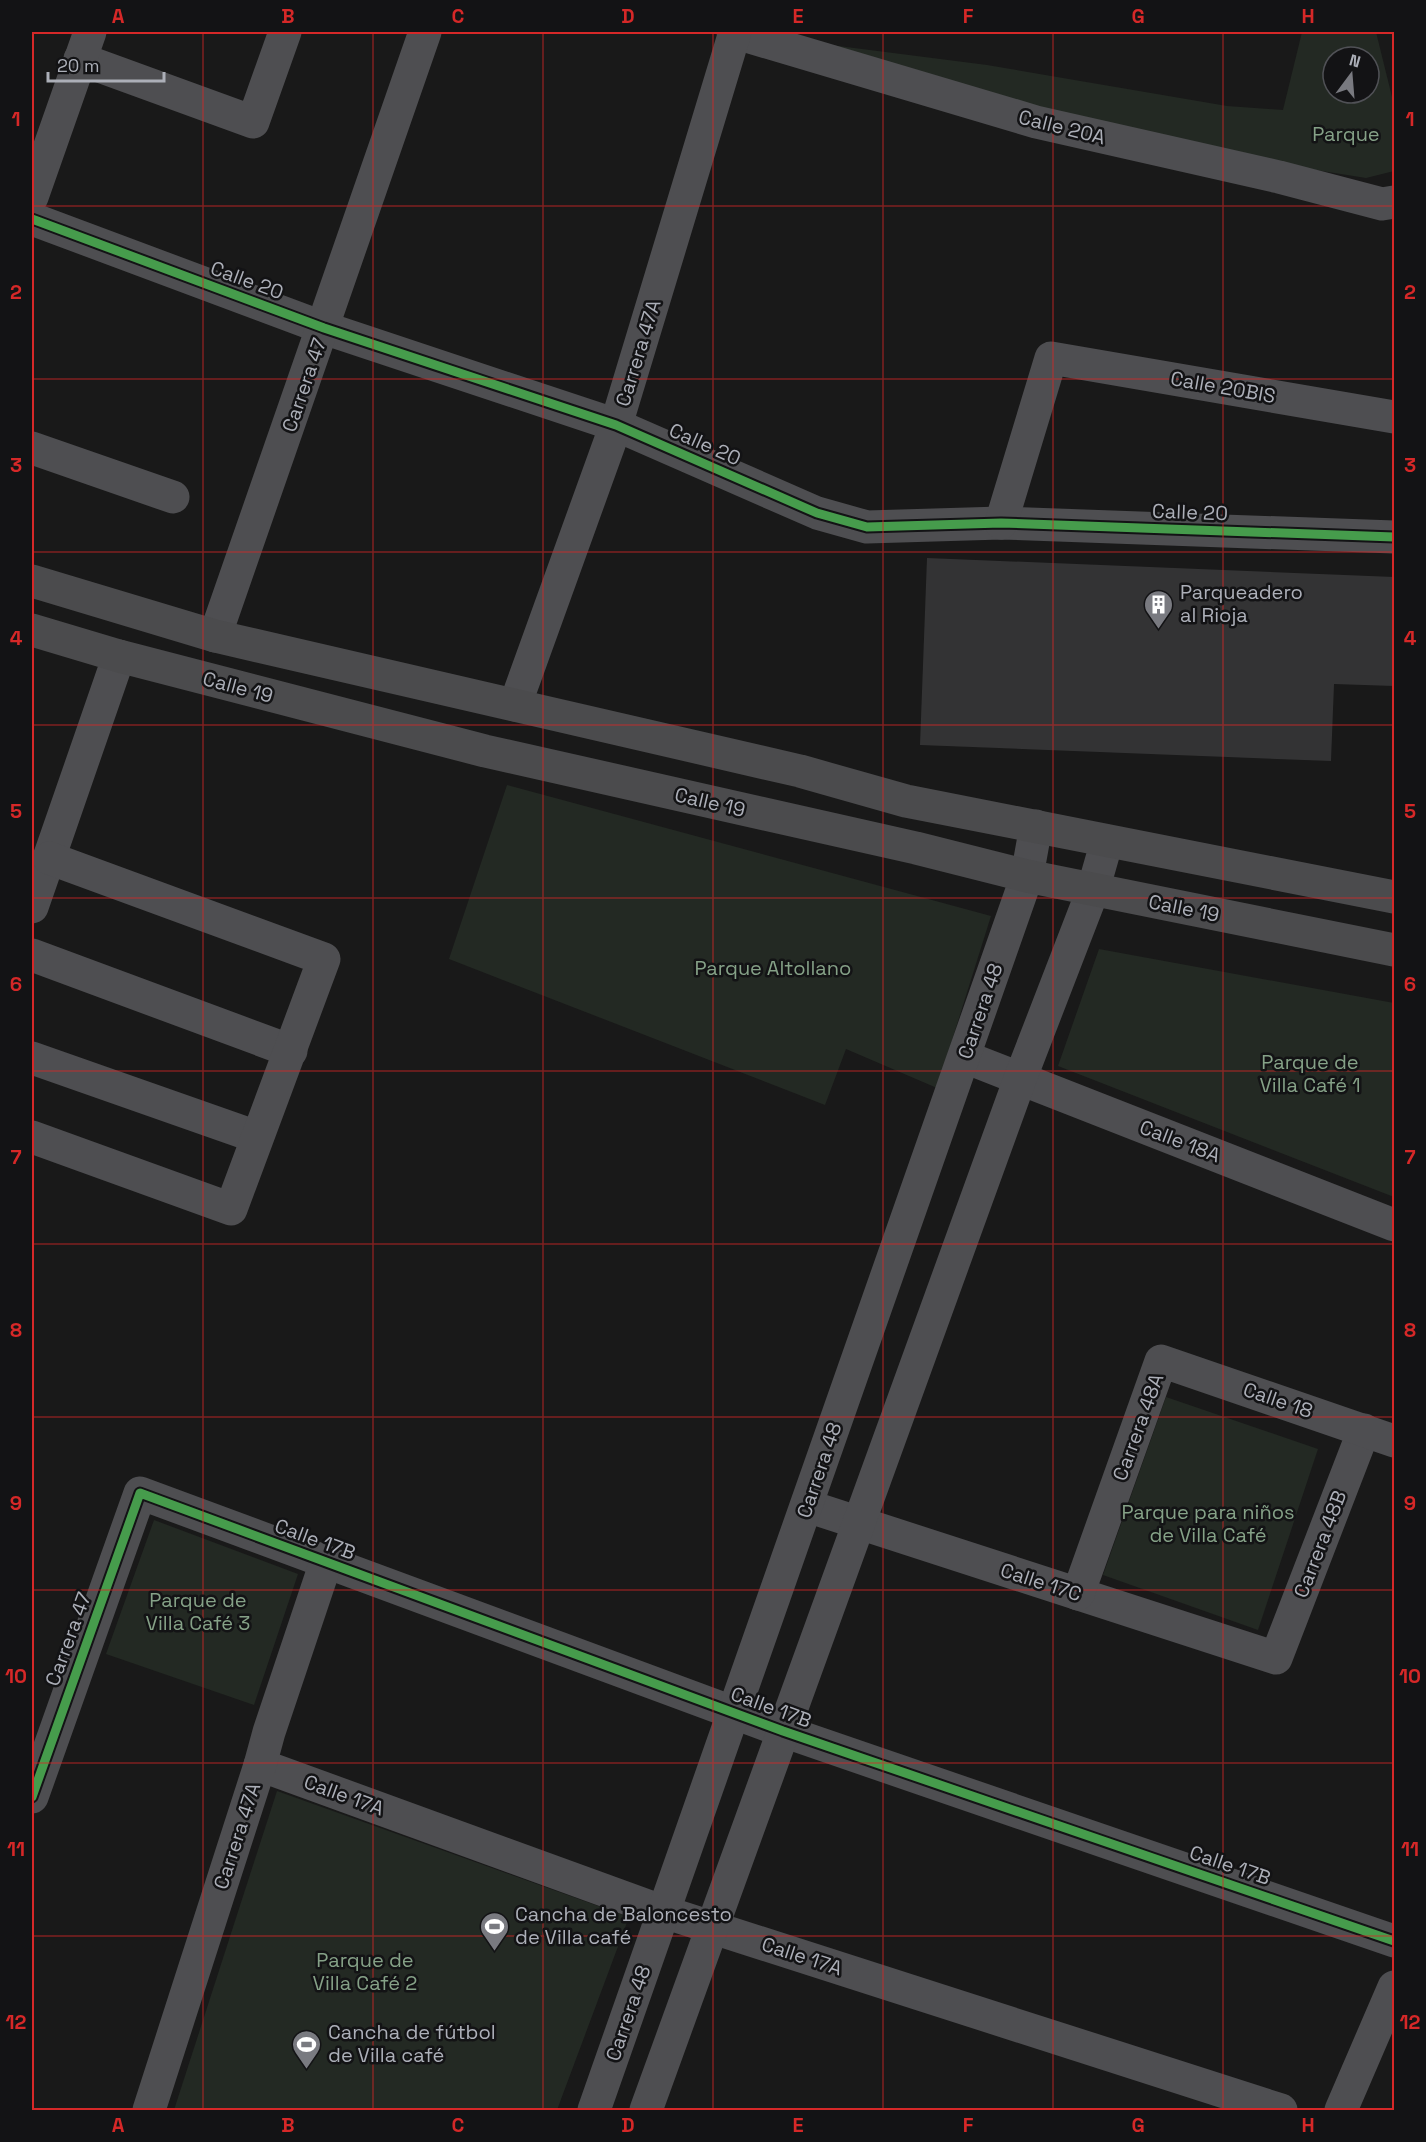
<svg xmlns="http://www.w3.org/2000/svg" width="1426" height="2142" font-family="'Space Grotesk',sans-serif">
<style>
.green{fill:#232923;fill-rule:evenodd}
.building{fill:#333334}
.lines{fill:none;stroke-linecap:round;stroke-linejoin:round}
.minor{stroke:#4e4e51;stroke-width:33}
.major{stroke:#4b4b4d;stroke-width:33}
.cycleway-casing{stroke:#131315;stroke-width:13}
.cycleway{stroke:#469c4c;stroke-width:9}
.grid{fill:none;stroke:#d62828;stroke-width:1.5;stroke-opacity:0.55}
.labels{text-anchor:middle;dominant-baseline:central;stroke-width:5;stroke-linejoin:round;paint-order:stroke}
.street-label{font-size:20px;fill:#acafb8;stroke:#131315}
.park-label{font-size:20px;fill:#85a187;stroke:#131315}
.poi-label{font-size:20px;fill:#acafb8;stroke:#131315;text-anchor:start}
.neatline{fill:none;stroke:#d62828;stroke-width:2}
.grid-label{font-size:20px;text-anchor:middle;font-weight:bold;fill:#d62828}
</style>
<rect width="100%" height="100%" fill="#191919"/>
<g class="green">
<path d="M1302 32H1376L1394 105V171L1366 178 1278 164 1048 120 776 38 987 65 1227 106 1283 110ZM1333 57H1369V93H1333Z"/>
<path d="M507 785 991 916 937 1088 846 1049 825 1105 449 959Z"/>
<path d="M1099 949 1394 1003V1197L1058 1066Z"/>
<path d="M1166 1397 1318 1449 1258 1630 1103 1575Z"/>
<path d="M154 1520 298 1574 254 1705 106 1654Z"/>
<path d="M277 1791 629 1917 557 2110H174Z"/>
</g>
<path class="building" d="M927 558 1394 577V686L1334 684 1331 761 920 745Z"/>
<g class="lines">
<g class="minor">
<path d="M733 32 1036 122 1279 177 1382 204 1394 202"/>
<path d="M80 59 253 122 285 32"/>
<path d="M32 197 90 32"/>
<path d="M32 219 324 328 616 425 817 513 867 527 1001 523 1394 537"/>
<path d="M32 448 173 497"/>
<path d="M1001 523 1051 358 1394 417"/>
<path d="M215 636 425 32"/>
<path d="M515 705 616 425 735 32"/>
<path d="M32 907 119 656"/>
<path d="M32 955 291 1051"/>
<path d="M965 1057 1394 1225"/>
<path d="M32 1058 257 1137"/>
<path d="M32 1137 231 1209 324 959 49 858"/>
<path d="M807 1506 1276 1658 1364 1430"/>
<path d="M1078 1594 1161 1361 1394 1441"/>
<path d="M260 1765 664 1912 1281 2110"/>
<path d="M32 1797 140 1493 783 1731 1394 1941"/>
<path d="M149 2110 260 1765 269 1732 326 1562"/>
<path d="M594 2110 1027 876 1036 826"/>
<path d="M646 2110 1020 1079 1093 890 1107 841"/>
<path d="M1341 2110 1394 1987"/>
</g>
<g class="major">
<path d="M32 581 215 636 800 771 906 801 1394 897"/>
<path d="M32 630 119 656 485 751 916 848 1027 876 1394 950"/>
</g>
<defs>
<g id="cycleway">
<path d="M32 219 324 328 616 425 817 513 867 527 1001 523 1394 537"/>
<path d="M32 1797 140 1493 783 1731 1394 1941"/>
</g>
</defs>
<use href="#cycleway" class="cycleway-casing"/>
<use href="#cycleway" class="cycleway"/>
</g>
<path class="grid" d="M203 32V2110M373 32V2110M543 32V2110M713 32V2110M883 32V2110M1053 32V2110M1223 32V2110M32 206H1394M32 379H1394M32 552H1394M32 725H1394M32 898H1394M32 1071H1394M32 1244H1394M32 1417H1394M32 1590H1394M32 1763H1394M32 1936H1394"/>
<defs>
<symbol id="building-pin" viewBox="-11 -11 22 30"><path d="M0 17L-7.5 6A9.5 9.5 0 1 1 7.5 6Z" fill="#797a80" stroke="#131315"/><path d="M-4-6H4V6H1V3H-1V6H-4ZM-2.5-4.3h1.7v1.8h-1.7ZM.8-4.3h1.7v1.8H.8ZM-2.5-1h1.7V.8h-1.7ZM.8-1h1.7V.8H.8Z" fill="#fff"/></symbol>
<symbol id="stadium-pin" viewBox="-11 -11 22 30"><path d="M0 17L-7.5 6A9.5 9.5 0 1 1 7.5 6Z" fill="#797a80" stroke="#131315"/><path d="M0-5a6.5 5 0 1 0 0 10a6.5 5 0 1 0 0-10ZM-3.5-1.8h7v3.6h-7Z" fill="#fff"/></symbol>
</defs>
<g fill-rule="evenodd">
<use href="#building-pin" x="1142" y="588" width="33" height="45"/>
<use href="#stadium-pin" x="478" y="1910" width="33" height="45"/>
<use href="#stadium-pin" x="290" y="2028" width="33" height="45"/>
</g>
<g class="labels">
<g class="street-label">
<text transform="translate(1062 127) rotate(14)">Calle 20A</text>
<text transform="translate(247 280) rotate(20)">Calle 20</text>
<text transform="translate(638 353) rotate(-73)">Carrera 47A</text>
<text transform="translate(304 385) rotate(-71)">Carrera 47</text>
<text transform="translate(1223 387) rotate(10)">Calle 20BIS</text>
<text transform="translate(705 444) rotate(24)">Calle 20</text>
<text transform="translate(1190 512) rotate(2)">Calle 20</text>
<text transform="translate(238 687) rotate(15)">Calle 19</text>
<text transform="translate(710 802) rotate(13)">Calle 19</text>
<text transform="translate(1184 908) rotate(11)">Calle 19</text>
<text transform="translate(980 1011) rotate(-71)">Carrera 48</text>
<text transform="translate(1180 1141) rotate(21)">Calle 18A</text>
<text transform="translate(1278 1400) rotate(19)">Calle 18</text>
<text transform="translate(1138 1427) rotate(-70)">Carrera 48A</text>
<text transform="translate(819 1470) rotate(-71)">Carrera 48</text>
<text transform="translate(315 1539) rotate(20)">Calle 17B</text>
<text transform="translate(1320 1544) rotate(-69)">Carrera 48B</text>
<text transform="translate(1041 1582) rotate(18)">Calle 17C</text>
<text transform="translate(68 1639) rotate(-70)">Carrera 47</text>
<text transform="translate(771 1707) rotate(20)">Calle 17B</text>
<text transform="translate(344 1795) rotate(20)">Calle 17A</text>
<text transform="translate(237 1836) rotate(-72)">Carrera 47A</text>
<text transform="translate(1230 1865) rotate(19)">Calle 17B</text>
<text transform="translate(802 1956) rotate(18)">Calle 17A</text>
<text transform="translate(628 2013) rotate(-71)">Carrera 48</text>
</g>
<g class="park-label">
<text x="1346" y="134">Parque</text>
<text x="773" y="968">Parque Altollano</text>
<text x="1310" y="1062">Parque de<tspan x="1310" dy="23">Villa Café 1</tspan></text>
<text x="1208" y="1512">Parque para niños<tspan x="1208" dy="23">de Villa Café</tspan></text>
<text x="198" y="1600">Parque de<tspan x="198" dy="23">Villa Café 3</tspan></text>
<text x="365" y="1960">Parque de<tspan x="365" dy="23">Villa Café 2</tspan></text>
</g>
<g class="poi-label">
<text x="1180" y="592">Parqueadero<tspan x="1180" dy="23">al Rioja</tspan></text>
<text x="515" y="1914">Cancha de Baloncesto<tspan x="515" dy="23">de Villa café</tspan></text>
<text x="328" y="2032">Cancha de fútbol<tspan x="328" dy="23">de Villa café</tspan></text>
</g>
</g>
<rect width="1426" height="2142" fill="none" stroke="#131315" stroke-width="66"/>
<g transform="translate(1351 75) rotate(16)"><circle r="28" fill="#131315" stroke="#505156" stroke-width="1.5"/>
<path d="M0-4.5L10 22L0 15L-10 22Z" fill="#797a80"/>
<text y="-9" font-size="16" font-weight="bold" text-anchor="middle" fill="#acafb8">N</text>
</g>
<path d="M48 72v9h116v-9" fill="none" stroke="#acafb8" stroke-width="3"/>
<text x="57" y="72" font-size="18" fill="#acafb8" stroke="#131315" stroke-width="4.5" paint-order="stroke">20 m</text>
<rect x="33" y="33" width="1360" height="2076" class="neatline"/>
<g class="grid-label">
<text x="118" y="23">A</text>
<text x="288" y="23">B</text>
<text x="458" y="23">C</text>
<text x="628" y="23">D</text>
<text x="798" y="23">E</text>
<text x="968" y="23">F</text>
<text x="1138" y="23">G</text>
<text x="1308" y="23">H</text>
<text x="16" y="126">1</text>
<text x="1410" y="126">1</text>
<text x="16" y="299">2</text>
<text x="1410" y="299">2</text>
<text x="16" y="472">3</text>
<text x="1410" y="472">3</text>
<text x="16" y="645">4</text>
<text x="1410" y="645">4</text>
<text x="16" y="818">5</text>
<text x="1410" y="818">5</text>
<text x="16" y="991">6</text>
<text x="1410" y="991">6</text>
<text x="16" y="1164">7</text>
<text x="1410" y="1164">7</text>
<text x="16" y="1337">8</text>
<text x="1410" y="1337">8</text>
<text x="16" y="1510">9</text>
<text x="1410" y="1510">9</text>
<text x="16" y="1683">10</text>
<text x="1410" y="1683">10</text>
<text x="16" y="1856">11</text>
<text x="1410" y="1856">11</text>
<text x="16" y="2029">12</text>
<text x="1410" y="2029">12</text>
<text x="118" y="2132">A</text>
<text x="288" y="2132">B</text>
<text x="458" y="2132">C</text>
<text x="628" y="2132">D</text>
<text x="798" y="2132">E</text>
<text x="968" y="2132">F</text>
<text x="1138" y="2132">G</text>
<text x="1308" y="2132">H</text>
</g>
</svg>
